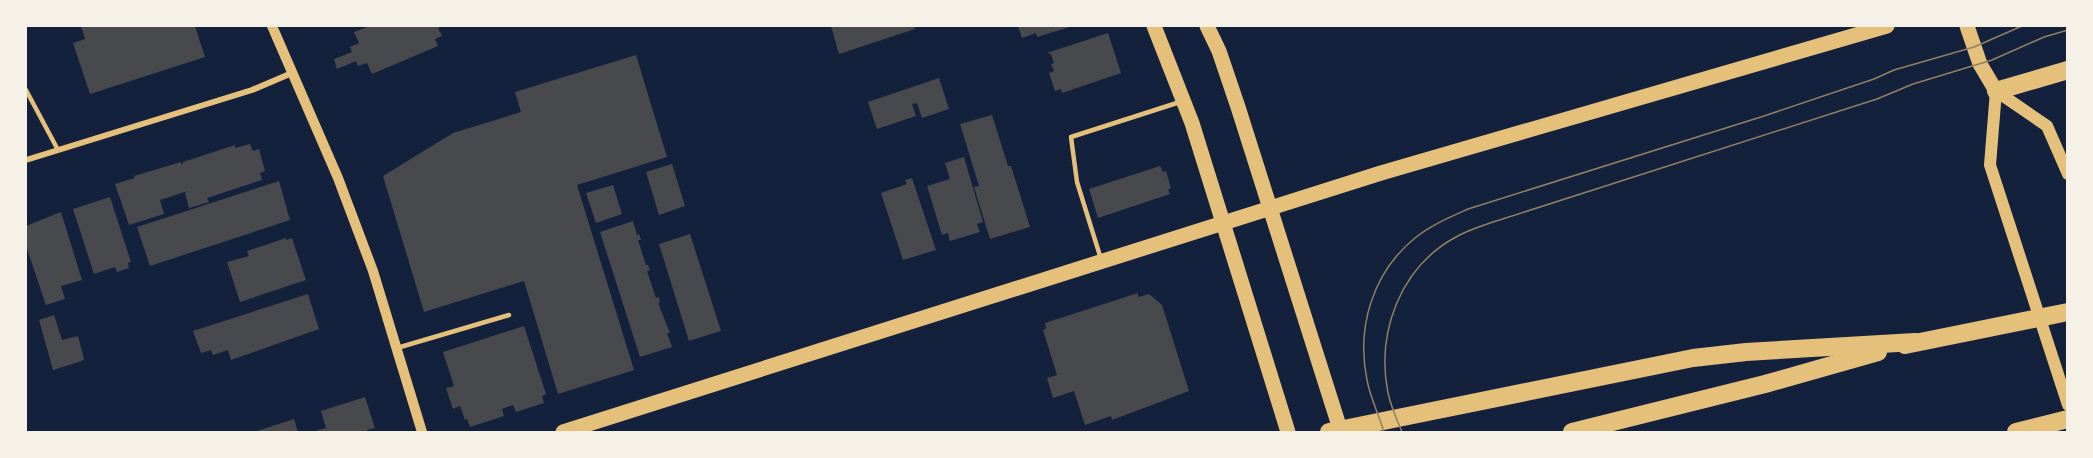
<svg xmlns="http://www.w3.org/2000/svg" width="2093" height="458" font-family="'IBM Plex Sans',sans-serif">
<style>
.building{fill:#48494c}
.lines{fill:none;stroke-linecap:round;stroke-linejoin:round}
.service{stroke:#e5c07b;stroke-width:4.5}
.minor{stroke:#e5c07b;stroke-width:6}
.tertiary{stroke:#e5c07b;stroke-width:10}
.secondary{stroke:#e5c07b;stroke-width:12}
.primary{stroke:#e5c07b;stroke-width:15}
.motorway{stroke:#e5c07b;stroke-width:18}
.tram{stroke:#918062;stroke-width:1.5}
</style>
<rect width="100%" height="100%" fill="#14213d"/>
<g class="building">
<path d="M81 26H195L205 57 90 94 73 43 85 39Z"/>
<path d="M370 26H443L438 28 442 36 435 39 438 46 372 74 367 63 358 66 356 61 337 69 334 59 352 52 350 47 359 43 354 32Z"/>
<path d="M831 26H914L915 29 839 54Z"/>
<path d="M1018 26H1073L1037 37 1036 33 1022 38Z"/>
<path d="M1108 33 1121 73 1062 93 1061 89 1055 91 1049 73 1054 71 1051 64 1054 63 1051 54 1047 53Z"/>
<path d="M636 55 667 157 577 185 634 370 558 394 524 281 424 312 383 176 453 133 521 112 515 92Z"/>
<path d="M939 78 949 109 922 118 917 103 912 104 916 116 877 129 868 102Z"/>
<path d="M992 115 1008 166H1011L1030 227 990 239 974 187 979 186 960 124Z"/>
<path d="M250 144 253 151 259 149 265 171 260 173 262 180 207 198 209 202 189 208 185 193 188 191 160 200 164 214 129 225 115 184 135 178 134 176 181 162V164H183V162L235 145V148Z"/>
<path d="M964 157 983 222 977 224 980 232 950 241 948 233 942 235 927 186 950 179 945 163Z"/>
<path d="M672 164 685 206 659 215 646 172Z"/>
<path d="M1160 166 1163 172 1166 171 1171 188 1168 190 1170 194 1098 218 1089 189Z"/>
<path d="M912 178 936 250 903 260 881 193 907 184 905 180Z"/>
<path d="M279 181 290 220 150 266 137 227Z"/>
<path d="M613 185 622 214 596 223 586 193Z"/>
<path d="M110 197 131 262 128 263 129 268 117 272 115 267 94 274 73 209Z"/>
<path d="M61 212 82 280 61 286 65 299 46 305 26 246V226Z"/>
<path d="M633 221 637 235 639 234 641 240H638L646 265H648L650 270 647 271 656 298 659 297 660 303H658L670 333H667L672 347 640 357 600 232Z"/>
<path d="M690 234 721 331 689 341 659 244Z"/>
<path d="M286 238V240L292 238 306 280 240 302 227 262 249 256 247 251Z"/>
<path d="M1138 293V297L1149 294 1162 305 1189 391 1112 420 1111 416 1085 425 1074 391 1053 398 1047 378 1057 375 1043 330 1046 329 1045 323Z"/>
<path d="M308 294 319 329 231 360 228 350 213 355 211 350 201 353 193 331Z"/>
<path d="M54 315 62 340 78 336 84 359 82 361 53 370 39 320Z"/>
<path d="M524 326 546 394 542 396 544 403 516 412 513 405 502 409 504 416 470 427 467 419 465 420 460 406 453 409 446 388 454 386 443 352Z"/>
<path d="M365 397 375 428 367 430 368 432H312L326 428 321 411Z"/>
<path d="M294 419 298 432H254Z"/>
</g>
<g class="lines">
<g class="service">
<path d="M26 90 58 150"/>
<path d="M1101 259 1077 182 1071 137 1180 102"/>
<path d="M397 348 509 315"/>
</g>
<path class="minor" d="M26 160 252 90 292 73"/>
<path class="tertiary" d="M272 26 338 178 373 271 422 432"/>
<g class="secondary">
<path d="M1996 91 1990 165 2068 405"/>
<path d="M1996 91 2047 126 2068 174"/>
</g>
<g class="primary">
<path d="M1154 26 1192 123 1288 432"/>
<path d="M1207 26 1219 51 1238 107 1341 432"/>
<path d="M1967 26 1980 64 1996 91"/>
<path d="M563 432 1381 173 1887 26"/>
</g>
<g class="motorway">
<path d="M1996 91 2068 70"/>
<path d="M1905 345 2068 312"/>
<path d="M1329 432 1693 358 1746 352 1915 342"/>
<path d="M1572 432 1765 384 1878 352"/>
<path d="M2016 432 2068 419"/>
</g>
<g class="tram">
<path d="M1384 432C1379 415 1370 397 1367 380 1356 327 1373 272 1415 238 1431 225 1450 217 1468 209L1764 116 1874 79 1894 70 1974 47 2022 26"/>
<path d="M1402 432C1397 420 1391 407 1388 393 1376 333 1400 267 1456 237 1466 231 1479 227 1490 223L1877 99 1913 84 1992 60 2044 37 2068 30"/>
</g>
</g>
<rect width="2093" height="458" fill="none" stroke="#f6f1e7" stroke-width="54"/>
</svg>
